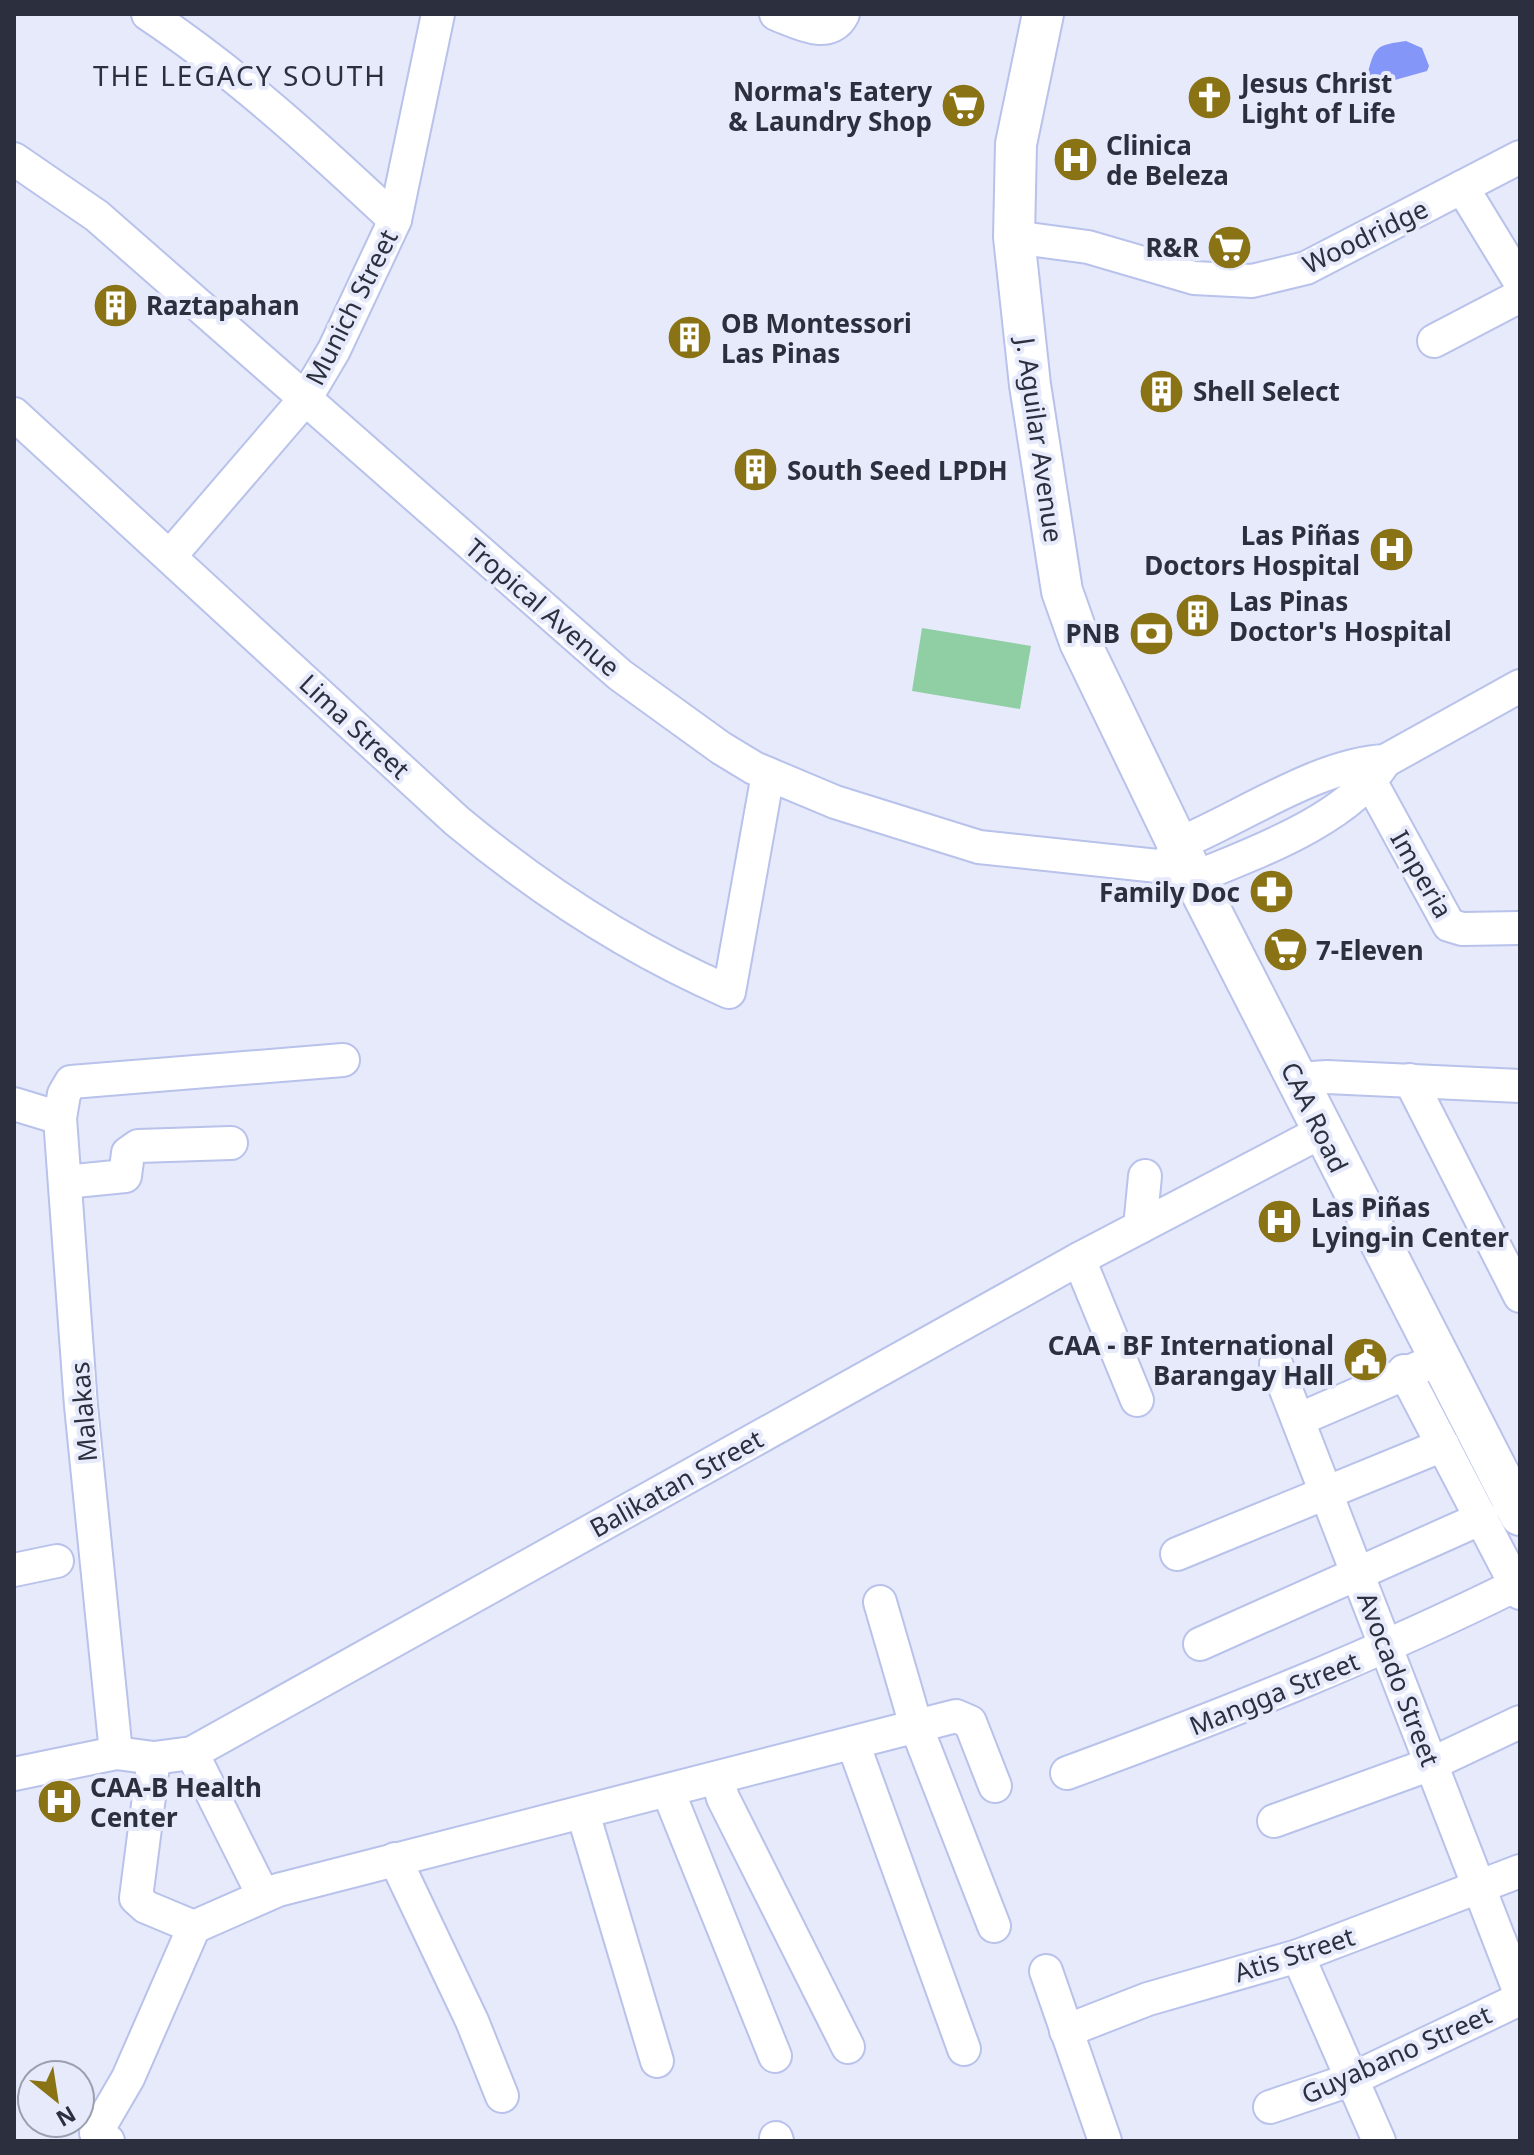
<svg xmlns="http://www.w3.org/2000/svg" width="1534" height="2155" font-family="'Noto Sans',sans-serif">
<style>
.green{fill:#8fcfa3}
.water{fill:#8496f7}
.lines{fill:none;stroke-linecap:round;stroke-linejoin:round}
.minor-casing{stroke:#b8c2ea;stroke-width:36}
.major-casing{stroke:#b8c2ea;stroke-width:44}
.minor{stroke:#fff;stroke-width:32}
.major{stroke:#fff;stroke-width:40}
.labels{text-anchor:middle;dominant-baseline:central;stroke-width:8;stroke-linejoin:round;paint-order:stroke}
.poi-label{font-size:26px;font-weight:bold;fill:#2b2f3e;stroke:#e6eafb;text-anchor:start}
.street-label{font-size:26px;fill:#2b2f3e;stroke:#e6eafb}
.neighbourhood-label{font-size:28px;letter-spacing:2px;fill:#2b2f3e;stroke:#e6eafb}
</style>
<rect width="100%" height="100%" fill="#e6eafb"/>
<path class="green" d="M922 628 1031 646 1020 709 912 691Z"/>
<path class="water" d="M1406 41 1422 48 1429 66 1427 71 1377 85 1368 72C1375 46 1377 45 1406 41Z"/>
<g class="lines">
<defs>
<g id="minor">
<path d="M148 14C238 74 316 146 395 220"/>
<path d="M776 14C797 22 830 41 843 14"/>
<path d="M14 159 97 216 620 675 721 748 754 768 835 802 979 847 1167 867 1194 878C1257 852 1348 820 1385 761"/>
<path d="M1462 187 1520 282"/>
<path d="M1014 237 1088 247 1194 278 1252 281 1306 268 1520 157"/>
<path d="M1434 341 1520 296"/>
<path d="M14 414 457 821C540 890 630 949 729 992L768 774"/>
<path d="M171 555 305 399 334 350 395 220 438 14"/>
<path d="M1362 766 1449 925 1462 929 1520 928"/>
<path d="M1168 863 1178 844C1241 818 1319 764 1385 761L1520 686"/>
<path d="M1296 1079 1327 1077 1520 1086"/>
<path d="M1410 1080 1520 1296"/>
<path d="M14 1104 60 1118 81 1406 116 1753"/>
<path d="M60 1118 64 1094 71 1082 343 1060"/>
<path d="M65 1182 125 1176 128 1153 138 1146 231 1143"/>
<path d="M1140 1227 1145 1176"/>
<path d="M1079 1259 1137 1400"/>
<path d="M1276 1364 1520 1993"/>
<path d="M1404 1371 1520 1593"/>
<path d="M1300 1419 1425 1365"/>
<path d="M1177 1554 1443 1445"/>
<path d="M14 1570 57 1561"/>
<path d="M880 1602 916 1726 994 1926"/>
<path d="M1200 1644 1482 1518"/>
<path d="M853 1743 964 2049"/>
<path d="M192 1753 263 1895"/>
<path d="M154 1758 136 1898 146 1907 194 1927 278 1890 956 1716 970 1722 995 1786"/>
<path d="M1067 1773C1222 1716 1373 1656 1520 1583"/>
<path d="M14 1774 116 1753 154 1758 192 1753 1079 1259 1321 1132"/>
<path d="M717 1778 723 1798 848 2047"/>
<path d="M668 1791 775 2056"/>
<path d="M583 1813 657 2061"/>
<path d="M1274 1821 1431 1764 1520 1722"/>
<path d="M395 1859 472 2021 502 2096"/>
<path d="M1298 1956 1379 2141"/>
<path d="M1046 1971 1105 2141"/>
<path d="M1066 2031 1148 1999 1298 1956 1520 1871"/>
<path d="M1270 2107 1350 2080 1520 1999"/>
<path d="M776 2138 777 2141"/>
<path d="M108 2141 96 2133 128 2078 194 1927"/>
</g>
<path id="major" d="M1043 14 1016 144 1014 237 1030 385 1062 591 1080 642 1194 878 1520 1515"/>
</defs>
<use href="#minor" class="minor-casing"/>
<use href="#major" class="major-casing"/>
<use href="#minor" class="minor"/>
<use href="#major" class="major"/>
</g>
<defs>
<symbol id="church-disc" viewBox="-11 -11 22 22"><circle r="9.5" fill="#897315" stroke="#e6eafb"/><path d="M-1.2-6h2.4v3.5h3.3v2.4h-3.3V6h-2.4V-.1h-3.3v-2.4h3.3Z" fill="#fff"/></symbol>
<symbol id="supermarket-disc" viewBox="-11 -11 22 22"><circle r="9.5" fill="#897315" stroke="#e6eafb"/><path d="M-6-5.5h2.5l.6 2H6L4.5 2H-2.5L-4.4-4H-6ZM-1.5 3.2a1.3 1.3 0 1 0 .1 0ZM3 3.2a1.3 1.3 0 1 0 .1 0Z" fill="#fff"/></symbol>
<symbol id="hospital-disc" viewBox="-11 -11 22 22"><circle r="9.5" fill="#897315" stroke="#e6eafb"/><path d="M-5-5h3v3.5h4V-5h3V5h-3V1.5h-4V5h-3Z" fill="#fff"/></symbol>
<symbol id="building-disc" viewBox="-11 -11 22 22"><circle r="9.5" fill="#897315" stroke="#e6eafb"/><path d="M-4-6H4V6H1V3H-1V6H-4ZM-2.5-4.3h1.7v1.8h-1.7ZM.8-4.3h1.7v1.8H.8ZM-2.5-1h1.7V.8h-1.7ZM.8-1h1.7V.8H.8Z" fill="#fff"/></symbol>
<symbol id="bank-disc" viewBox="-11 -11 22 22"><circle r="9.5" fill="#897315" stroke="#e6eafb"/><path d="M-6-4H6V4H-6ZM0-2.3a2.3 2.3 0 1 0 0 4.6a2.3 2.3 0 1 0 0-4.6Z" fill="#fff"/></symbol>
<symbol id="pharmacy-disc" viewBox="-11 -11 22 22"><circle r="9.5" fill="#897315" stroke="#e6eafb"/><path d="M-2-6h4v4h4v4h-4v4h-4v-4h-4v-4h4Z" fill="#fff"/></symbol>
<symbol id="civic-disc" viewBox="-11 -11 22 22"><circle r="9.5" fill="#897315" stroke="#e6eafb"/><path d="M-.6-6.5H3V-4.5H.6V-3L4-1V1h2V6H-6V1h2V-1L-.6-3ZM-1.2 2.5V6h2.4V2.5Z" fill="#fff"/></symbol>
</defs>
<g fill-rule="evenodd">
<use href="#church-disc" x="1184" y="72" width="51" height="51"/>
<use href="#supermarket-disc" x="938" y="80" width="51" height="51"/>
<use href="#hospital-disc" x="1050" y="134" width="51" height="51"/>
<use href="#supermarket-disc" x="1204" y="222" width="51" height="51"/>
<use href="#building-disc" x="90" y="280" width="51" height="51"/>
<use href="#building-disc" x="664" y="312" width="51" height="51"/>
<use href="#building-disc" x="1136" y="366" width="51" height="51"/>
<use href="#building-disc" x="730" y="444" width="51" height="51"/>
<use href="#hospital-disc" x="1366" y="524" width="51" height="51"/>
<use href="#building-disc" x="1172" y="590" width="51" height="51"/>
<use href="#bank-disc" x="1126" y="608" width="51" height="51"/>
<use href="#pharmacy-disc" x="1246" y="866" width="51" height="51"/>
<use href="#supermarket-disc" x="1260" y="924" width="51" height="51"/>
<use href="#hospital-disc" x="1254" y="1196" width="51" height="51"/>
<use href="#civic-disc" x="1340" y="1334" width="51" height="51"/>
<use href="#hospital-disc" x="34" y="1776" width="51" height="51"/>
</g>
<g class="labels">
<g class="poi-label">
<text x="1241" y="83">Jesus Christ<tspan x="1241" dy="30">Light of Life</tspan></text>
<text x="932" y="91" text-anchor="end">Norma's Eatery<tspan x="932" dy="30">&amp; Laundry Shop</tspan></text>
<text x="1106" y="145">Clinica<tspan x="1106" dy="30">de Beleza</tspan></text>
<text x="1199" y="247" text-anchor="end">R&amp;R</text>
<text x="146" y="305">Raztapahan</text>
<text x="721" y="323">OB Montessori<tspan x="721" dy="30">Las Pinas</tspan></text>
<text x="1193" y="391">Shell Select</text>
<text x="787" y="470">South Seed LPDH</text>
<text x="1360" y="535" text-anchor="end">Las Piñas<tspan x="1360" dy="30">Doctors Hospital</tspan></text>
<text x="1229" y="601">Las Pinas<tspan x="1229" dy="30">Doctor's Hospital</tspan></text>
<text x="1120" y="633" text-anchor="end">PNB</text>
<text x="1240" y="892" text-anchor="end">Family Doc</text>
<text x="1316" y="950">7-Eleven</text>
<text x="1311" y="1207">Las Piñas<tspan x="1311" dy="30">Lying-in Center</tspan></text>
<text x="1334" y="1345" text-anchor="end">CAA - BF International<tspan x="1334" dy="30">Barangay Hall</tspan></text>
<text x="90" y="1787">CAA-B Health<tspan x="90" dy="30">Center</tspan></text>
</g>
<g class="street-label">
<text transform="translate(1365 236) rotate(-26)">Woodridge</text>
<text transform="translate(351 307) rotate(-63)">Munich Street</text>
<text transform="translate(1040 440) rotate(82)">J. Aguilar Avenue</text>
<text transform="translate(543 607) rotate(41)">Tropical Avenue</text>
<text transform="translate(355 726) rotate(43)">Lima Street</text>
<text transform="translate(1422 874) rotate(60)">Imperia</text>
<text transform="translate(1315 1117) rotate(64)">CAA Road</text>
<text transform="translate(83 1412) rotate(-95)">Malakas</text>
<text transform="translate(676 1483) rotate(-29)">Balikatan Street</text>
<text transform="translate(1399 1679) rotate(69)">Avocado Street</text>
<text transform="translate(1274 1693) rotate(-22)">Mangga Street</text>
<text transform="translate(1294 1954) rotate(-18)">Atis Street</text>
<text transform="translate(1396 2054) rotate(-24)">Guyabano Street</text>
</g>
<g class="neighbourhood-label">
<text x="240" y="75">THE LEGACY SOUTH</text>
</g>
</g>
<rect width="1534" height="2155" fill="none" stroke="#2b2f3e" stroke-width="32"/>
<g transform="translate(56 2099) rotate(150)"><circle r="38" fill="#e6eafb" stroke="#9b9faf" stroke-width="2"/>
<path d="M0-6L14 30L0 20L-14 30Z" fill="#897315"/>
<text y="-12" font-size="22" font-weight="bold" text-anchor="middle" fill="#2b2f3e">N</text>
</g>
</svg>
